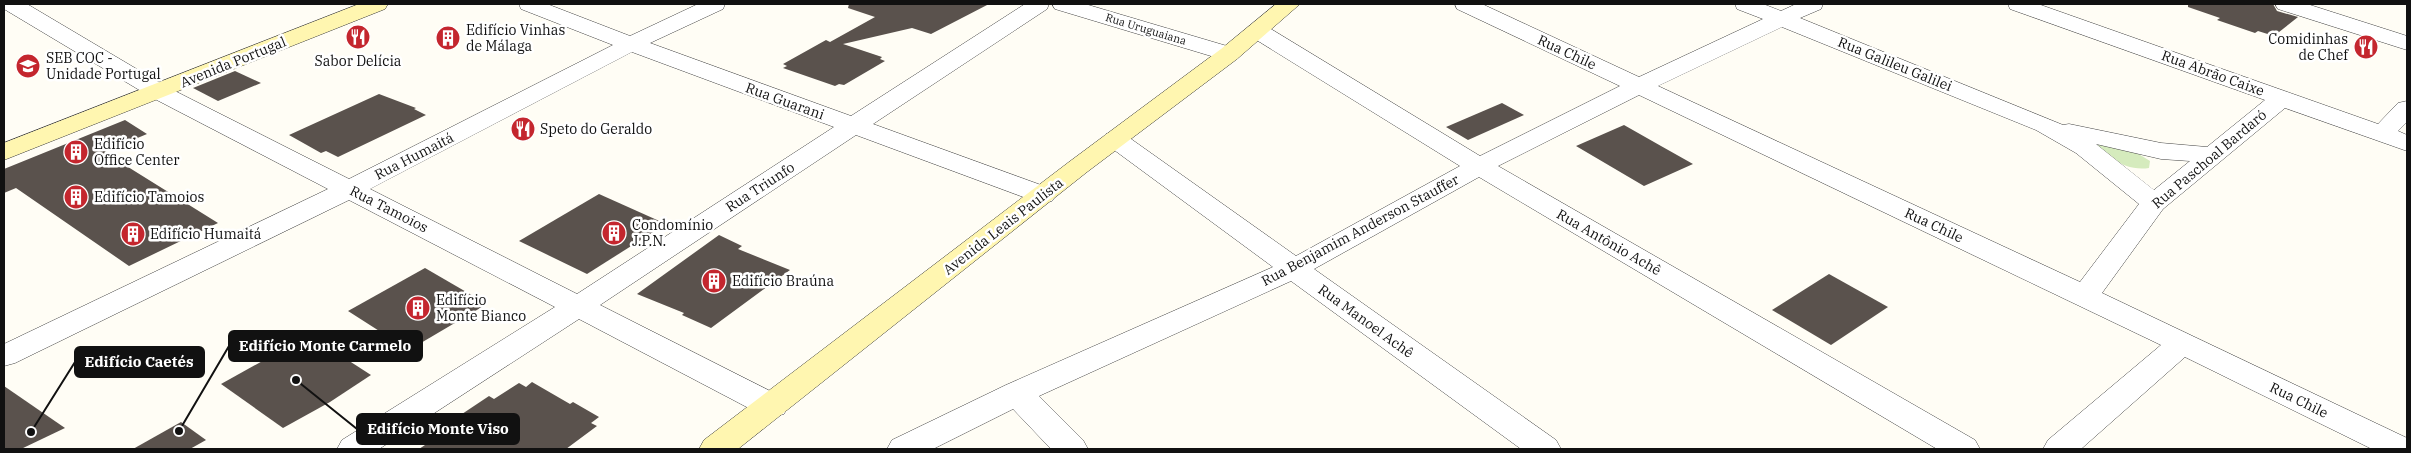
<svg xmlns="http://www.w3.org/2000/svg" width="2411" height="453" font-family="'IBM Plex Serif',serif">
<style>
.green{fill:#d5ebbd}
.building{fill:#5a524d}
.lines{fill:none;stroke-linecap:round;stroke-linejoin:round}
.street-casing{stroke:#444;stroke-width:1}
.secondary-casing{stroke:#333;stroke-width:1}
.street{fill:#fff;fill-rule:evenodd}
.secondary{fill:#fff6b0;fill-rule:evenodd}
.labels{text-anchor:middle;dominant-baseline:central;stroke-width:5;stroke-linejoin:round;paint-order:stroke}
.far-street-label{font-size:11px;fill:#111;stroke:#fff}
.poi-label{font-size:14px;fill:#111;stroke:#fff;text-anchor:start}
.street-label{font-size:14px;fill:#111;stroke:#fff}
.leader{fill:none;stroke:#111;stroke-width:2}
.callout-dot{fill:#111;stroke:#fff;stroke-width:2}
.callout{fill:#111;stroke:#111;stroke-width:2}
.callout-label{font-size:15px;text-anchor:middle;font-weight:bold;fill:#fff}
</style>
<rect width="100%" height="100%" fill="#fffdf5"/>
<path class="green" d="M2084 139 2137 153 2150 161 2149 168C2123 172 2104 153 2084 139Z"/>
<g class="building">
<path d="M849 4H989L931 34 912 28 843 44 882 57 880 59 885 61 844 85 839 84 835 86 783 68 787 66 783 64 826 40 830 42 875 17 848 8Z"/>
<path d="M2188 4H2273L2277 11 2298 17 2274 36 2258 31 2255 33 2217 20 2220 18 2188 7Z"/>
<path d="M235 71 261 83 218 101 193 88Z"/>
<path d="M379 94 416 108 414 109 426 115 338 157 326 151 321 153 289 135Z"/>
<path d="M1502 103 1524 115 1468 140 1446 127Z"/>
<path d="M125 120 147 134 104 152 218 223 129 266 16 188 4 193V169Z"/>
<path d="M1624 125 1661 146 1693 164 1644 186 1576 146Z"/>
<path d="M599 194 666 224 587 274 519 241Z"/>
<path d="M719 235 742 246 738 249 790 270 711 328 682 315 684 313 637 294Z"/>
<path d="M425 268 487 304 409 350 348 311Z"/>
<path d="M1829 274 1888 307 1831 345 1772 310Z"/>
<path d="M309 335 371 375 330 402 283 428 221 384Z"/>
<path d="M532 382 570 404 573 402 599 417 591 423 597 426 566 449H419L437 437 432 434 489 396 494 399 519 383 526 387Z"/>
<path d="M4 386 65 428 21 449H4Z"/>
<path d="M181 422 206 440 190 449H133Z"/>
</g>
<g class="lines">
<defs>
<g id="street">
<path d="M4 4H27L167 87 349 179 613 45 521 9 519 4H547L630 36 698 4H725L723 9 650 43 851 116 1025 4H1049L1047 9 873 124 1052 189 1056 195 1052 201 1043 203 1034 201 856 135 600 305 784 398 788 406 784 414 772 417 760 414 579 319 379 449H337L342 440 555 307 349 200 15 363 4 366V344L328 189 151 97 4 9ZM632 52 834 127 577 294 370 189Z"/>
<path d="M1052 4H1085L1237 49 1240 54 1237 59 1229 61 1221 59 1055 9Z"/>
<path d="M1455 4H1482L1639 77 1763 19 1737 9 1735 4H1763L1781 11 1796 4H1823L1821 9 1800 18 2063 125 2069 124 2161 143 2207 147 2265 100 2010 9 2008 4H2038L2378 124 2398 103 2407 101V122L2398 131 2407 135V151L2285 108 2163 209 2102 293 2407 438V449H2372L2185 357 2081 449H2043L2048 440 2161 345 1639 95 1498 166 1975 440 1980 449H1937L1479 177 1314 269 1556 440 1561 449H1521L1291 281 1039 396 1083 440 1088 449H1051L1013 409 933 449H887L892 440 1006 385 1273 267 1106 144 1102 139 1106 134 1115 131 1124 134 1296 256 1460 166 1250 36 1247 31 1250 26 1258 24 1266 26 1480 156 1620 86 1457 9ZM1782 27 2036 130 2076 153 2139 204 2080 282 1658 86ZM2096 144 2161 159 2190 161 2154 190Z"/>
<path d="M2275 4H2307L2407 36V50L2278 9Z"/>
</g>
<g id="secondary">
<path d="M359 4H388L385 9 4 160V143Z"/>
<path d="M1276 4H1300L1237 59 1087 172 738 449H699L704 440 1069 162 1221 49Z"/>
</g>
</defs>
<use href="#street" class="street-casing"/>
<use href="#secondary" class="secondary-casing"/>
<use href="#street" class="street"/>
<use href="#secondary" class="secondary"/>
</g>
<defs>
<symbol id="restaurant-disc" viewBox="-11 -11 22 22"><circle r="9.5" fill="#c4262e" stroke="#fff"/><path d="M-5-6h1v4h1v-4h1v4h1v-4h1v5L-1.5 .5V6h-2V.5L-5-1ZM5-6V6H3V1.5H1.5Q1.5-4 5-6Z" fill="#fff"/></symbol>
<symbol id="building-disc" viewBox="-11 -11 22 22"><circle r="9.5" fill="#c4262e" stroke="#fff"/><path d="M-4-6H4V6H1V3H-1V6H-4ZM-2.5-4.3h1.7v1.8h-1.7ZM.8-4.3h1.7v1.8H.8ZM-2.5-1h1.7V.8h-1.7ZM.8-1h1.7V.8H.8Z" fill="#fff"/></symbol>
<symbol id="school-disc" viewBox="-11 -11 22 22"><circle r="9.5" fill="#c4262e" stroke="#fff"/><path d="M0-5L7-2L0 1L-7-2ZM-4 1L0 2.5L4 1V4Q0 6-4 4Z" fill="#fff"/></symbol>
</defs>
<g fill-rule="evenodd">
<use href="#restaurant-disc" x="344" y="23" width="28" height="28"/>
<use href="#building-disc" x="434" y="24" width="28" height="28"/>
<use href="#restaurant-disc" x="2352" y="33" width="28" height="28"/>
<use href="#school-disc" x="14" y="52" width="28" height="28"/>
<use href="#restaurant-disc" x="509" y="115" width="28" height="28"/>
<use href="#building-disc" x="62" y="138" width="28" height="28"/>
<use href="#building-disc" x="62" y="183" width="28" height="28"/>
<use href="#building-disc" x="600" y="219" width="28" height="28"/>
<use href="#building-disc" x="119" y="220" width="28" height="28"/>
<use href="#building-disc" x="700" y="267" width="28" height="28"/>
<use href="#building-disc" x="404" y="294" width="28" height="28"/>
</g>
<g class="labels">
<g class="far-street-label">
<text transform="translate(1146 29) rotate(17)">Rua Uruguaiana</text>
</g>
<g class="poi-label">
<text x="466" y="30">Edifício Vinhas<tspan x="466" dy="16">de Málaga</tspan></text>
<text x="2348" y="39" text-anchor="end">Comidinhas<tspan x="2348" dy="16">de Chef</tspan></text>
<text x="46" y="58">SEB COC -<tspan x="46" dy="16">Unidade Portugal</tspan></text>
<text x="358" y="61" text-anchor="middle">Sabor Delícia</text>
<text x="540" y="129">Speto do Geraldo</text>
<text x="94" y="144">Edifício<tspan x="94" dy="16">Office Center</tspan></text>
<text x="94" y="197">Edifício Tamoios</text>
<text x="632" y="225">Condomínio<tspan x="632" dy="16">J.P.N.</tspan></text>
<text x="150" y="234">Edifício Humaitá</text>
<text x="732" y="281">Edifício Braúna</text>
<text x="436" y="300">Edifício<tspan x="436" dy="16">Monte Bianco</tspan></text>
</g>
<g class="street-label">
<text transform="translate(1567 52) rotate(25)">Rua Chile</text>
<text transform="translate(233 62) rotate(-22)">Avenida Portugal</text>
<text transform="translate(1895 64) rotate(22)">Rua Galileu Galilei</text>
<text transform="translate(2213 73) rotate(20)">Rua Abrão Caixe</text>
<text transform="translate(785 101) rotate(20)">Rua Guarani</text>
<text transform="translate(414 156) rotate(-27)">Rua Humaitá</text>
<text transform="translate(2209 159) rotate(-40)">Rua Paschoal Bardaró</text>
<text transform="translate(760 187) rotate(-33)">Rua Triunfo</text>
<text transform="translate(389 209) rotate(27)">Rua Tamoios</text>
<text transform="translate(1934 225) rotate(25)">Rua Chile</text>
<text transform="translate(1003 226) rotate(-38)">Avenida Leais Paulista</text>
<text transform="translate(1360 230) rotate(-28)">Rua Benjamim Anderson Stauffer</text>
<text transform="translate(1609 242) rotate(30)">Rua Antônio Achê</text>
<text transform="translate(1366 321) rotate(36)">Rua Manoel Achê</text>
<text transform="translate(2299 400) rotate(26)">Rua Chile</text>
</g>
</g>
<path class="leader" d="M179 431L229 346M31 432L75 362M296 380L357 429"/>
<g class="callout-dot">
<circle cx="179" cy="431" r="5"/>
<circle cx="31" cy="432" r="5"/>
<circle cx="296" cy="380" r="5"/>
</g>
<g class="callout">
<rect x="229" y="331" width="193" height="30" rx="5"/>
<rect x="75" y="347" width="129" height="30" rx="5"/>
<rect x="357" y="414" width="162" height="30" rx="5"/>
</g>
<g class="callout-label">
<text x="325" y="351">Edifício Monte Carmelo</text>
<text x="139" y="367">Edifício Caetés</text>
<text x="438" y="434">Edifício Monte Viso</text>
</g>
<rect width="2411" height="453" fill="none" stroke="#111111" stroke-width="10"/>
</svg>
